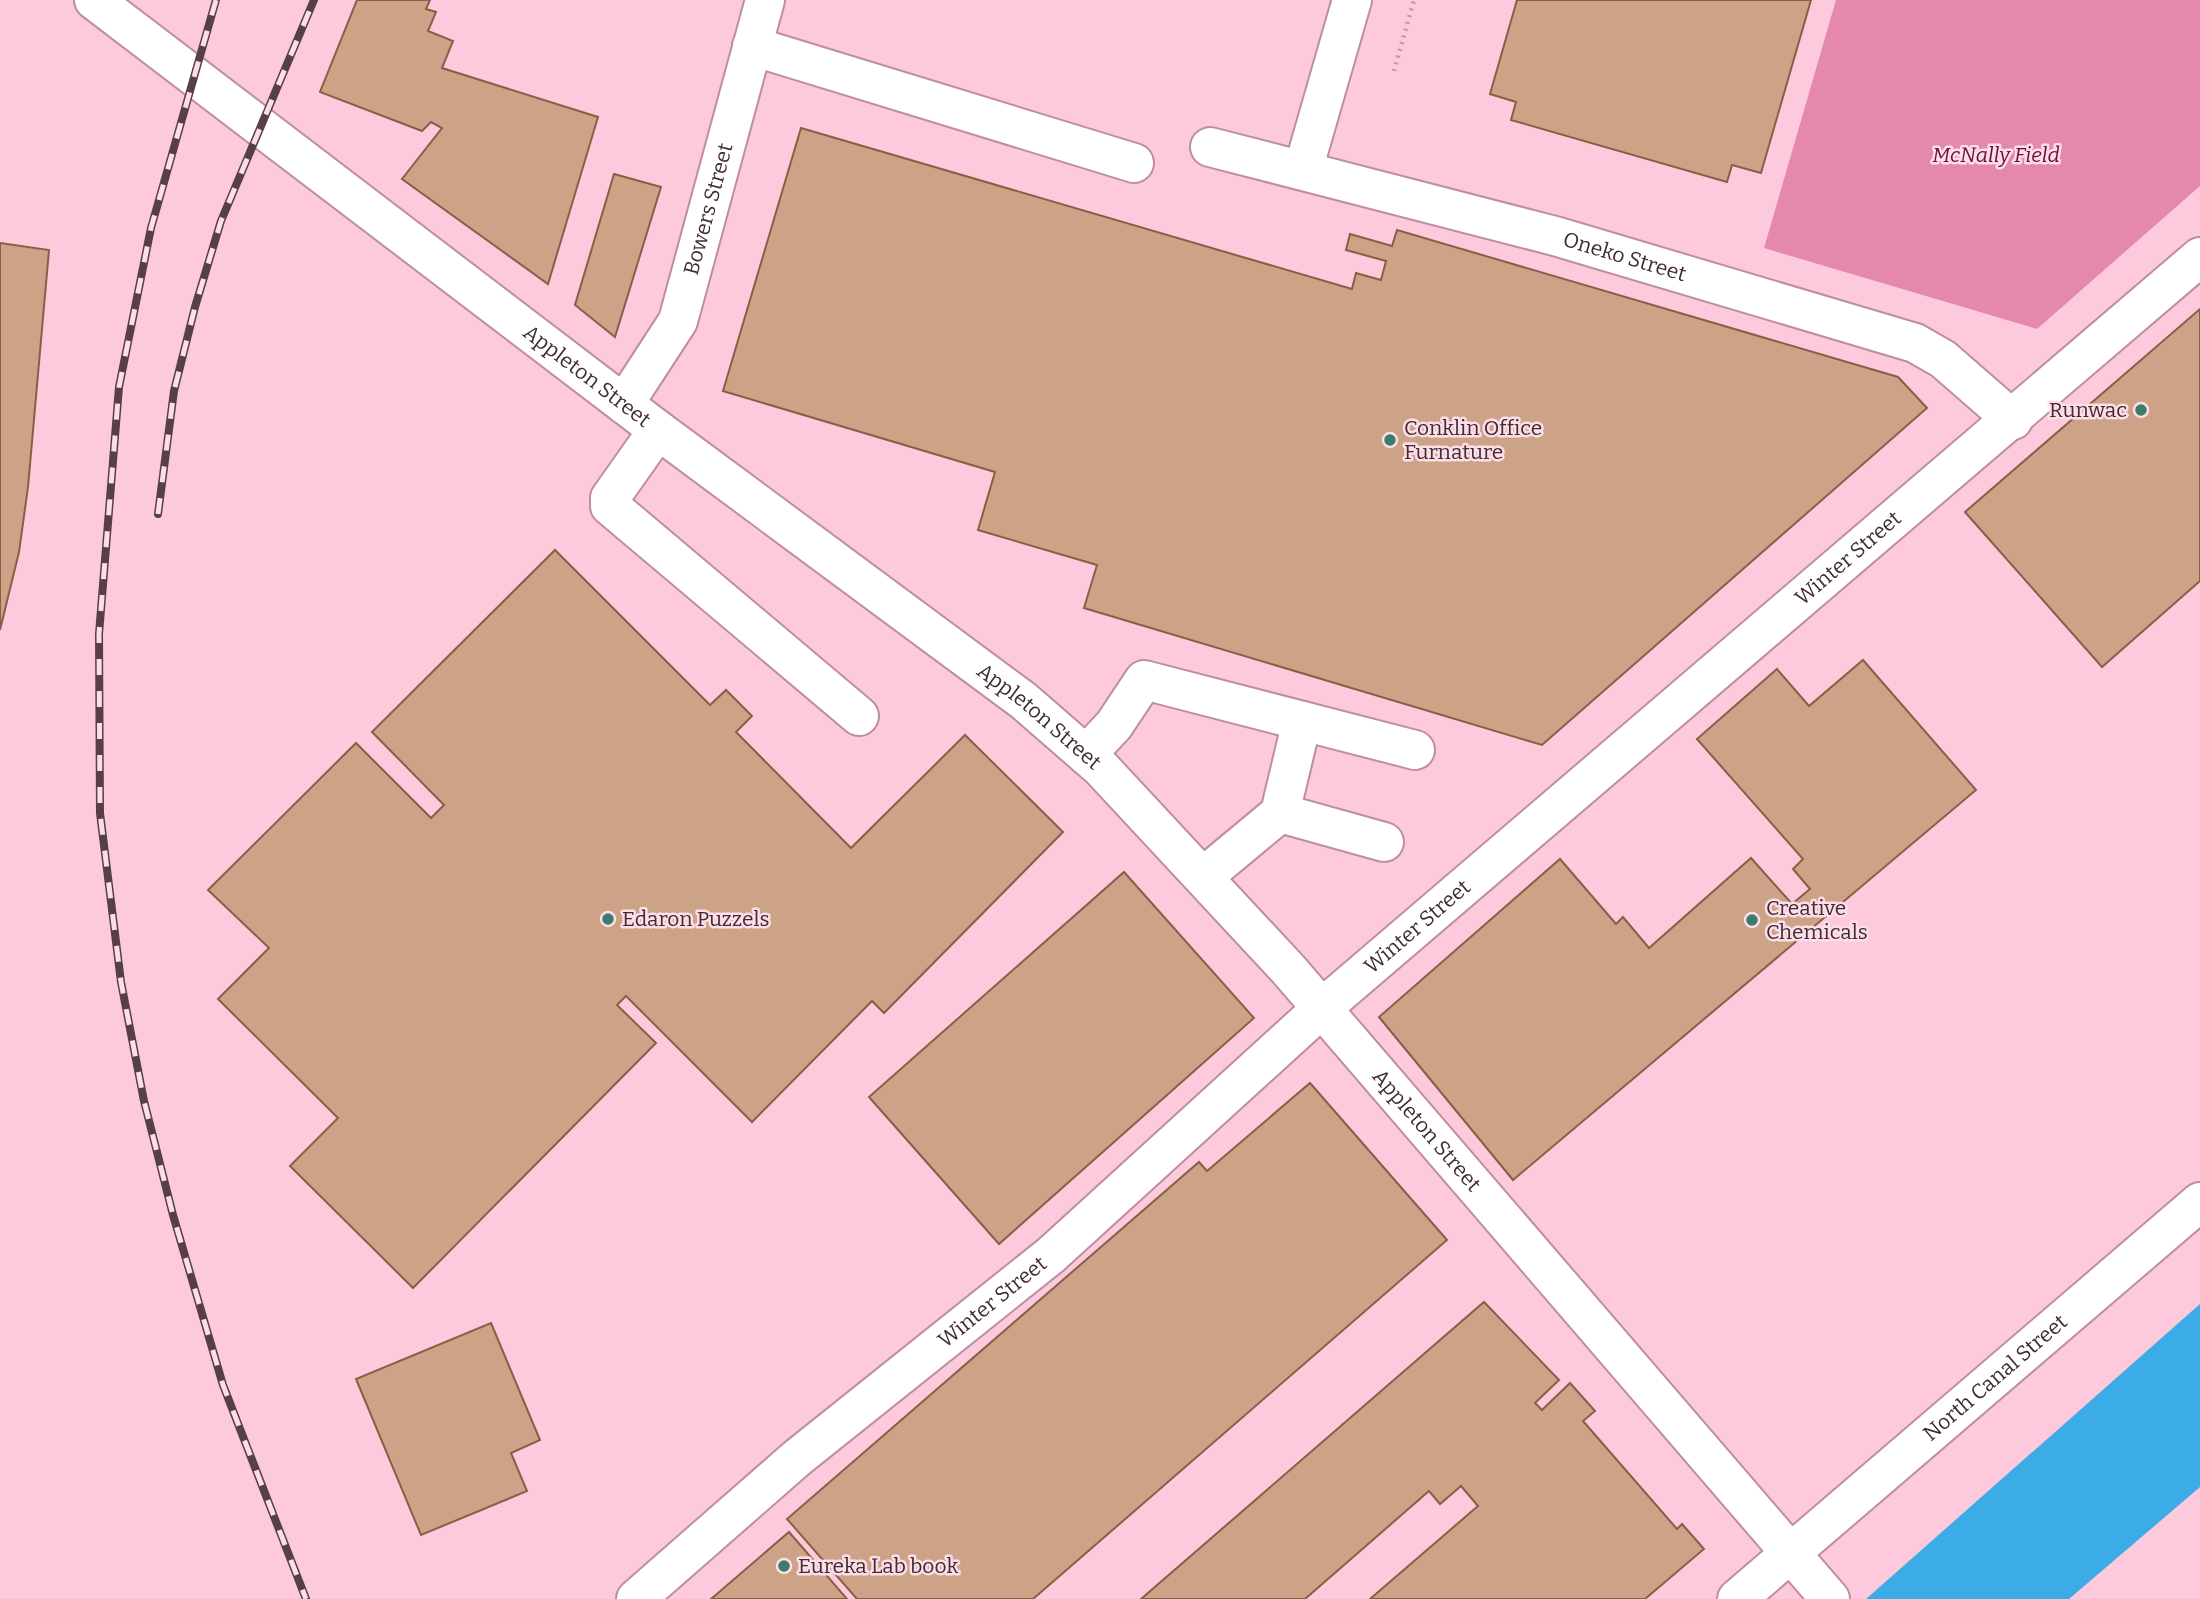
<svg xmlns="http://www.w3.org/2000/svg" width="2200" height="1599" font-family="Bitter,serif">
<style>
.green{fill:#e588ad}
.water{fill:#3bace5}
.building{fill:#cda387;stroke:#866046;stroke-width:2}
.lines{fill:none;stroke-linecap:round;stroke-linejoin:round}
.minor-casing{stroke:#be8ea0;stroke-width:42}
.path{stroke:#c499a9;stroke-width:4.5;stroke-dasharray:2 5;stroke-linecap:butt}
.minor{stroke:#fff;stroke-width:38}
.rail-casing{stroke:#573f47;stroke-width:8}
.rail{stroke:#fddde8;stroke-width:5;stroke-dasharray:16;stroke-linecap:butt}
.poi-dot{fill:#3b7c6c;stroke:#fddde8;stroke-width:2.5}
.labels{text-anchor:middle;dominant-baseline:central;stroke-width:5;stroke-linejoin:round;paint-order:stroke}
.park-label{font-size:21px;font-style:italic;fill:#680f3d;stroke:#fddde8}
.street-label{font-size:21px;fill:#3f2b32;stroke:#fddde8}
.poi-label{font-size:21px;fill:#3f2b32;stroke:#fddde8;text-anchor:start}
</style>
<rect width="100%" height="100%" fill="#fdc9dc"/>
<path class="green" d="M1836 0H2200V186L2037 329 1764 248Z"/>
<path class="water" d="M2200 1304V1487L2069 1599H1866Z"/>
<g class="building">
<path d="M357 0H430L426 9 436 12 428 31 453 41 442 68 598 117 548 284 402 179 442 128 431 122 422 131 320 92Z"/>
<path d="M1517 0H1811L1761 173 1732 165 1727 182 1511 120 1516 102 1490 94Z"/>
<path d="M801 128 1352 289 1356 273 1381 280 1386 261 1346 250 1350 234 1392 246 1397 230 1898 377 1927 408 1542 745 1084 608 1097 565 978 530 995 472 723 391Z"/>
<path d="M614 174 661 187 615 337 575 305Z"/>
<path d="M0 243 49 250 28 487 19 552 0 630Z"/>
<path d="M2200 309V581L2102 667 1965 512Z"/>
<path d="M555 550 710 705 726 690 752 716 736 732 851 848 965 735 1063 832 884 1013 872 1001 752 1122 626 996 617 1005 656 1043 413 1288 290 1166 338 1118 218 999 269 948 208 890 356 743 431 818 444 805 372 732Z"/>
<path d="M1863 660 1976 790 1513 1180 1379 1017 1560 859 1616 924 1623 917 1649 948 1751 858 1792 904 1810 889 1793 869 1803 859 1697 739 1777 669 1809 706Z"/>
<path d="M1124 872 1254 1018 999 1244 869 1097Z"/>
<path d="M1310 1083 1447 1240 1033 1599H857L787 1519 1199 1162 1207 1171Z"/>
<path d="M1484 1302 1559 1380 1535 1403 1542 1410 1570 1383 1595 1411 1583 1421 1677 1529 1682 1524 1704 1549 1645 1599H1370L1478 1506 1461 1486 1440 1504 1429 1491 1305 1599H1141Z"/>
<path d="M491 1323 540 1440 511 1453 527 1491 421 1535 356 1379Z"/>
<path d="M789 1532 847 1599H711Z"/>
</g>
<g class="lines">
<defs>
<g id="minor">
<path id="s1" d="M94 0 658 430 1024 701 1101 768 1288 969 1830 1599"/>
<path d="M752 46 1134 163"/>
<path id="s2" d="M1210 147 1555 236 1915 343 1943 359 2013 420"/>
<path d="M1303 170 1352 0"/>
<path id="s3" d="M624 404 678 321 765 0"/>
<path d="M658 430 610 498V506L859 716"/>
<path d="M1086 755 1114 725 1144 680 1415 750"/>
<path d="M1280 813 1384 842"/>
<path d="M1203 877 1280 813 1302 721"/>
<path id="s4" d="M636 1599 797 1458 1051 1255 1321 1009 2200 257"/>
<path id="s5" d="M1737 1599 2200 1202"/>
</g>
</defs>
<use href="#minor" class="minor-casing"/>
<path class="path" d="M1394 71 1414 0"/>
<use href="#minor" class="minor"/>
<defs>
<g id="rail">
<path d="M216 0 151 228 119 387 99 634 100 813 121 982 144 1101 173 1215 223 1385 306 1599"/>
<path d="M158 514 174 391 195 307 221 221 314 0"/>
</g>
</defs>
<use href="#rail" class="rail-casing"/>
<use href="#rail" class="rail"/>
</g>
<g class="poi-dot">
<circle cx="2141" cy="410" r="7"/>
<circle cx="1390" cy="440" r="7"/>
<circle cx="608" cy="919" r="7"/>
<circle cx="1752" cy="920" r="7"/>
<circle cx="784" cy="1566" r="7"/>
</g>
<g class="labels">
<g class="park-label">
<text x="1996" y="155">McNally Field</text>
</g>
<g class="street-label">
<text stroke="none"><textPath href="#s3" startOffset="215">Bowers Street</textPath></text>
<text stroke="none"><textPath href="#s2" startOffset="429">Oneko Street</textPath></text>
<text stroke="none"><textPath href="#s1" startOffset="620">Appleton Street</textPath></text>
<text stroke="none"><textPath href="#s4" startOffset="1598">Winter Street</textPath></text>
<text stroke="none"><textPath href="#s1" startOffset="1186">Appleton Street</textPath></text>
<text stroke="none"><textPath href="#s4" startOffset="1031">Winter Street</textPath></text>
<text stroke="none"><textPath href="#s1" startOffset="1754">Appleton Street</textPath></text>
<text stroke="none"><textPath href="#s4" startOffset="464">Winter Street</textPath></text>
<text stroke="none"><textPath href="#s5" startOffset="340">North Canal Street</textPath></text>
</g>
<g class="poi-label">
<text x="2127" y="410" text-anchor="end">Runwac</text>
<text x="1404" y="428">Conklin Office<tspan x="1404" dy="24">Furnature</tspan></text>
<text x="1766" y="908">Creative<tspan x="1766" dy="24">Chemicals</tspan></text>
<text x="622" y="919">Edaron Puzzels</text>
<text x="798" y="1566">Eureka Lab book</text>
</g>
</g>
</svg>
